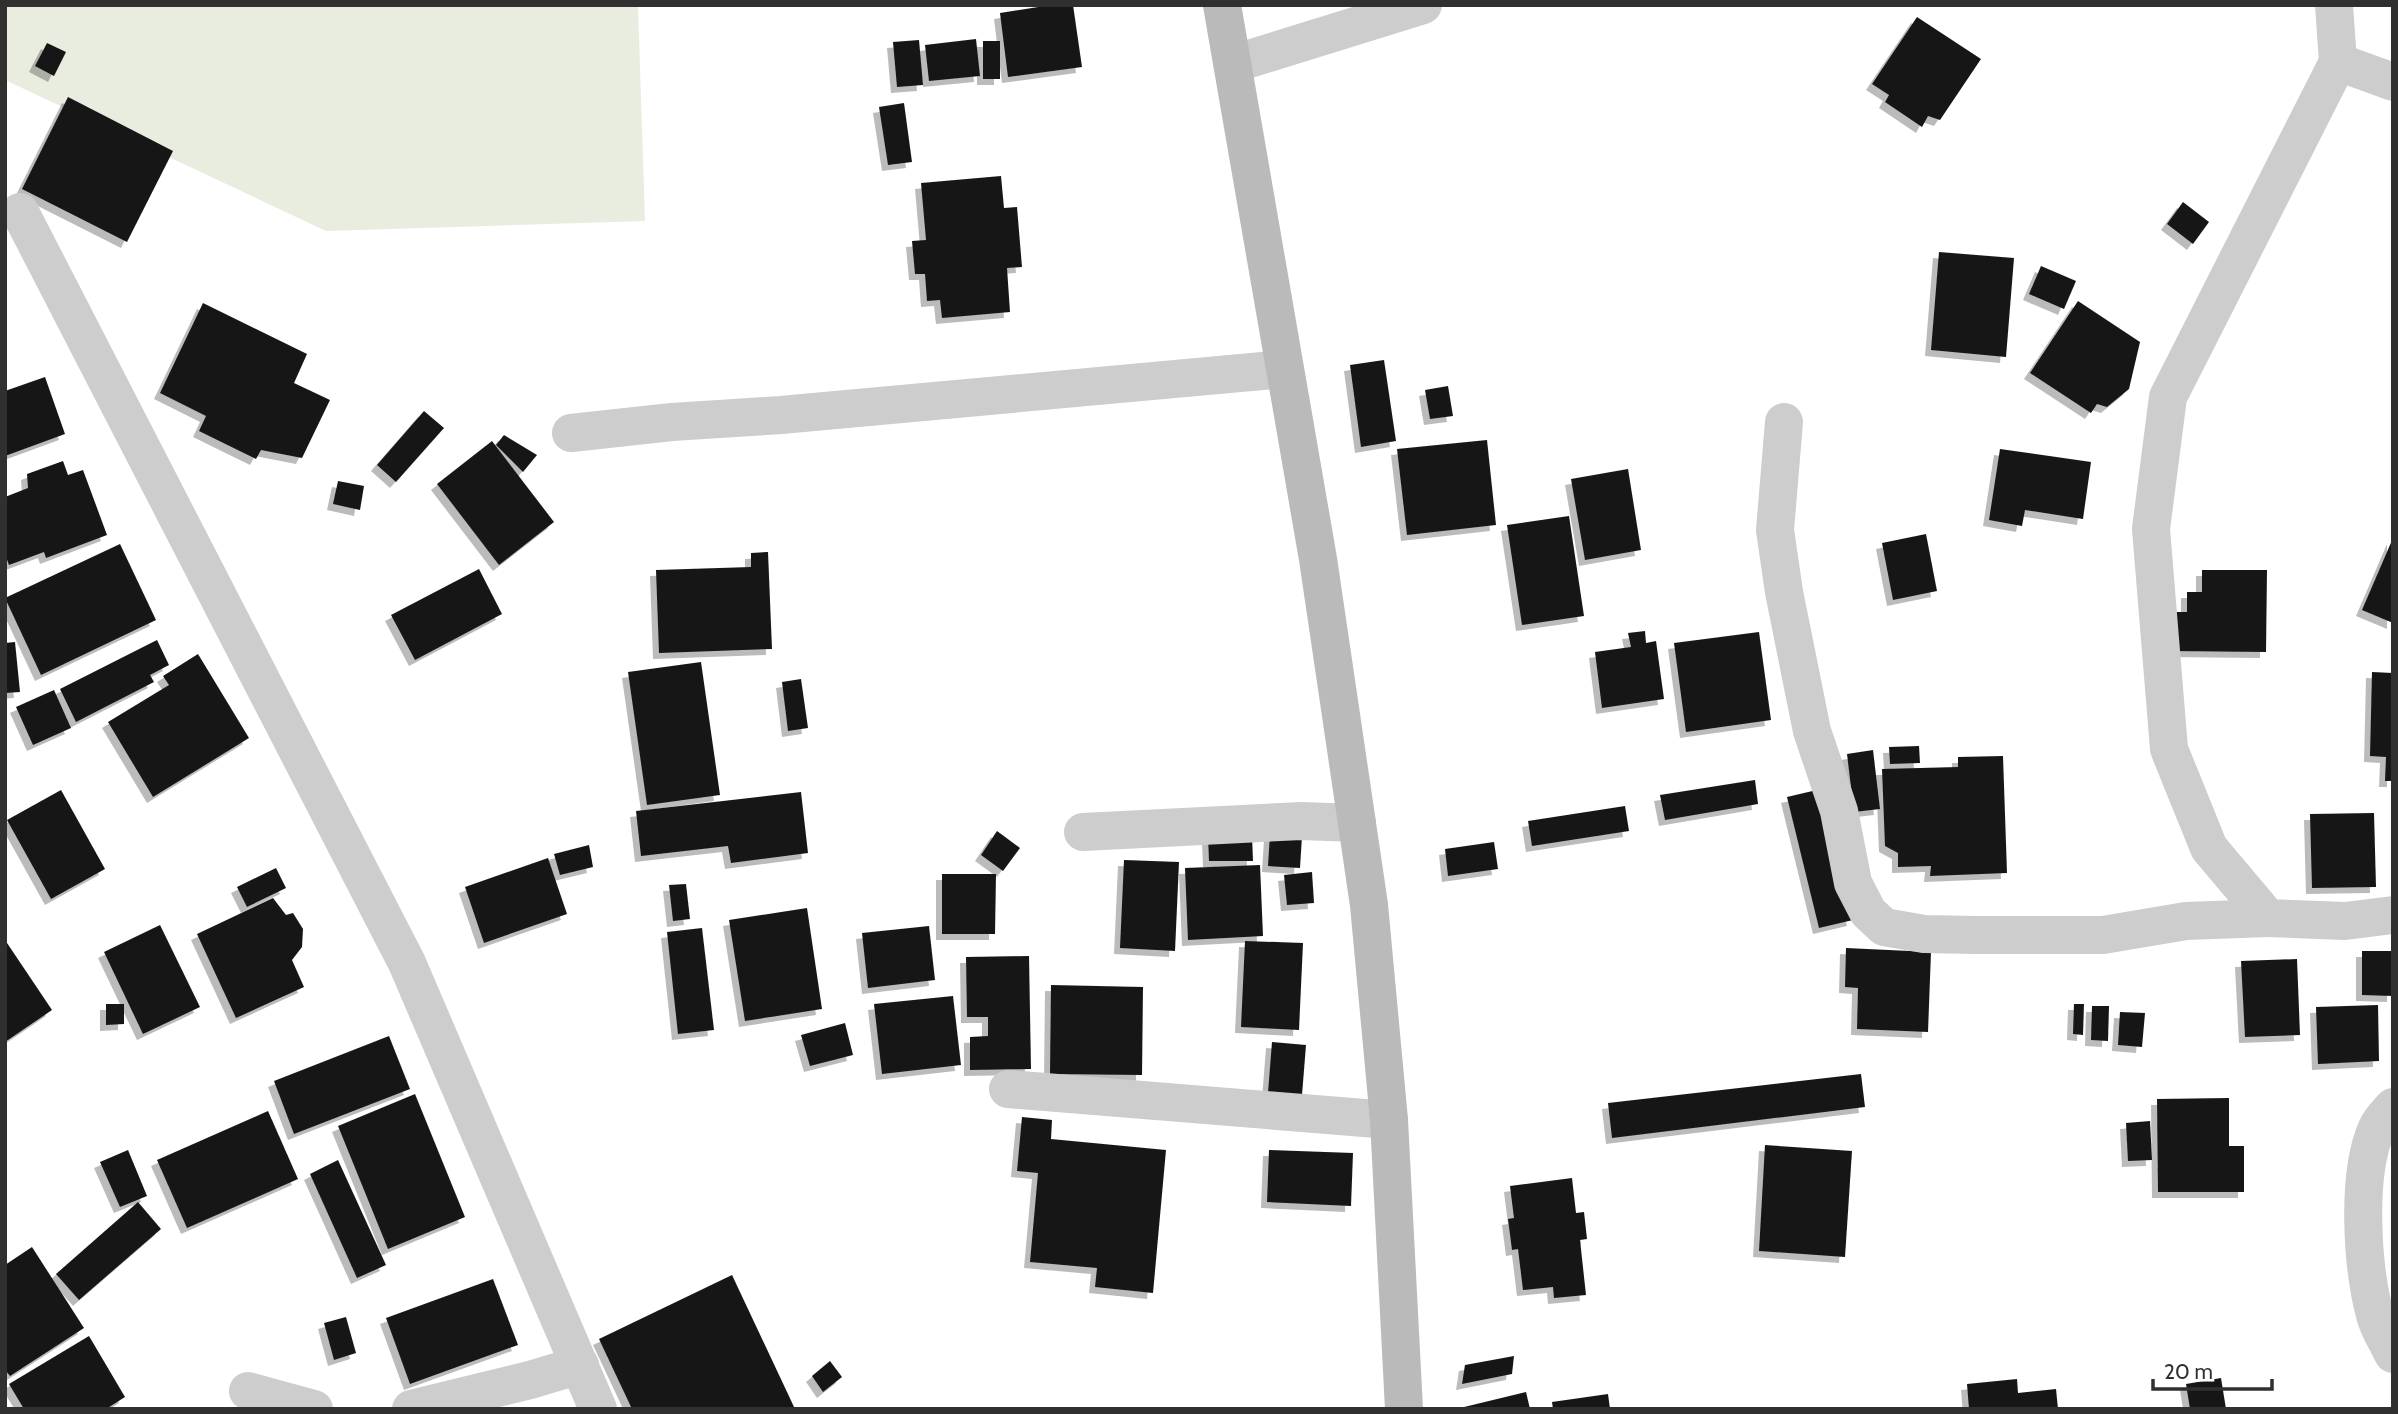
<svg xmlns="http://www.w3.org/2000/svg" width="2398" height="1414" font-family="Cabin,sans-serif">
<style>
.green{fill:#e9eddf}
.building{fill:#171717;filter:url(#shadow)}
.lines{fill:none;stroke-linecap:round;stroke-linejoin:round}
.street{stroke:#cdcdcd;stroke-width:38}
.secondary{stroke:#bababa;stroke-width:38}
</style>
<defs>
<filter id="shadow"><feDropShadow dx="-6" dy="6" stdDeviation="0" flood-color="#0004"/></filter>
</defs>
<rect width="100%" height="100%" fill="#fff"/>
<path class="green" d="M5 5H638L645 221 326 231 5 80Z"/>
<g class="building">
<path d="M1051 5H1073L1082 67 1008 77 1000 13Z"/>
<path d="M1917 17 1981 59 1940 120 1928 116 1922 127 1885 102 1889 95 1872 84Z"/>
<path d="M976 39 980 76 929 81 925 45Z"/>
<path d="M919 40 923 85 897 87 893 42Z"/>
<rect x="983" y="41" width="17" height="38"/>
<path d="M47 43 66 52 54 76 35 66Z"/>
<path d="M68 97 173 151 127 242 22 189Z"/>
<path d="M904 103 912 162 888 165 879 107Z"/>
<path d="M1001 176 1004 208 1017 207 1022 267 1007 268 1010 312 942 318 940 300 927 301 925 274H915L912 241 926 240 921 183Z"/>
<path d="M2183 202 2209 222 2193 244 2167 224Z"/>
<path d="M1939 252 2014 258 2006 357 1931 350Z"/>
<path d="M2041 266 2076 281 2064 309 2029 294Z"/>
<path d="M2078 301 2140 342 2129 389 2107 407 2097 404 2091 413 2030 373Z"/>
<path d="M203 303 307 354 294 383 330 400 302 458 261 450 256 459 199 431 206 416 160 393Z"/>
<path d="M1384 360 1396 441 1361 447 1350 365Z"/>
<path d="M45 377 65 434 5 456V391Z"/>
<path d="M1448 386 1453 416 1430 419 1425 390Z"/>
<path d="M424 411 444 428 396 482 377 465Z"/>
<path d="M504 435 537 455 523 472 496 445Z"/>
<path d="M1487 440 1496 525 1407 535 1397 449Z"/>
<path d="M492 441 554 522 499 565 437 484Z"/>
<path d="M2000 449 2091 462 2083 519 2025 510 2022 526 1989 520Z"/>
<path d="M63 461 68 475 83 470 107 535 46 558 44 552 9 565 5 554V497L28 488 27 474Z"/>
<path d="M1628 469 1641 550 1585 560 1571 479Z"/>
<path d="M338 481 364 486 360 510 333 504Z"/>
<path d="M1569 516 1584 616 1522 625 1507 525Z"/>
<path d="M1926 534 1937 591 1893 600 1882 543Z"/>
<path d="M2393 538V623L2362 610Z"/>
<path d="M120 544 156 620 41 675 5 598Z"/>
<path d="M768 552 772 649 659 653 656 570 751 567V553Z"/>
<path d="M479 569 502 614 415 660 391 615Z"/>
<path d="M2202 570H2267L2266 652 2170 651 2171 612H2187V592H2202Z"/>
<path d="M1645 631 1646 643 1656 641 1664 699 1602 708 1595 652 1631 647 1628 633Z"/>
<path d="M1759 632 1771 720 1686 732 1674 643Z"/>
<path d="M157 640 169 665 150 675 154 682 76 722 60 689Z"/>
<path d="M15 642 20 692 5 693V643Z"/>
<path d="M198 654 249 738 153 797 108 722 169 685 163 676Z"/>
<path d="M701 662 720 795 647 805 628 672Z"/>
<path d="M2372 672 2393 673V781H2385L2386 757 2370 756Z"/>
<path d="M801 679 808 728 788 731 782 682Z"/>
<path d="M54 690 71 728 33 745 16 707Z"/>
<path d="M1919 746 1920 763 1890 764 1889 747Z"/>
<path d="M1873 750 1880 809 1854 812 1847 754Z"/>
<path d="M2003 756 2007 873 1930 876 1931 866 1898 867V853L1885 846 1882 769 1958 767V757Z"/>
<path d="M1755 780 1758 804 1665 820 1660 795Z"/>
<path d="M1821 789 1853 920 1819 928 1787 797Z"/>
<path d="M61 790 105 869 51 899 7 820Z"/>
<path d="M801 792 808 853 731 863 728 846 641 856 636 811Z"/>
<path d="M1625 806 1629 831 1532 846 1528 821Z"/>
<path d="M2374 813 2376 887 2312 888 2310 814Z"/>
<path d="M997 831 1020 848 1003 871 981 855Z"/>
<path d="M1270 834 1302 836 1300 868 1268 866Z"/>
<path d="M1252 835 1253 861H1209L1208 836Z"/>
<path d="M1494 842 1498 869 1448 876 1445 849Z"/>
<path d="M589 845 593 867 560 875 554 854Z"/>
<path d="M548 858 567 914 484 943 465 887Z"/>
<path d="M1124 860 1179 862 1175 951 1120 948Z"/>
<path d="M1260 865 1263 936 1188 940 1185 868Z"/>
<path d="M276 868 286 888 247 907 237 887Z"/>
<path d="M1312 872 1314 903 1287 905 1284 875Z"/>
<path d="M942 874H996L995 934H942Z"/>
<path d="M686 884 690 919 673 921 669 885Z"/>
<path d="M273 898 286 915 293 913 303 929 302 947 292 960 304 987 236 1018 197 934Z"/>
<path d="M807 908 822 1009 745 1021 729 920Z"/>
<path d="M160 925 200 1007 143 1034 104 952Z"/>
<path d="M929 926 935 980 868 988 862 933Z"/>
<path d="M702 928 714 1030 678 1034 667 932Z"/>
<path d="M5 940 52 1010 5 1042Z"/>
<path d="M1245 941 1303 943 1299 1030 1241 1027Z"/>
<path d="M1846 948 1931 952 1928 1032 1857 1029 1858 988 1845 987Z"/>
<path d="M2362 951H2393V996L2362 995Z"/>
<path d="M1029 956 1031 1069 970 1070V1037L988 1036V1017H967L966 957Z"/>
<path d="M2297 959 2300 1035 2245 1037 2241 961Z"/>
<path d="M1051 985 1143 987 1142 1075 1050 1074Z"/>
<path d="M953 996 961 1065 882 1074 874 1004Z"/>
<path d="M106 1004H124V1024L106 1025Z"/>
<path d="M2074 1004H2084L2083 1035 2073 1034Z"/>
<path d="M2378 1005 2379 1061 2318 1064 2316 1007Z"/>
<path d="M2092 1006H2109L2108 1041 2091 1040Z"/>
<path d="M2120 1012 2145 1013 2142 1047 2118 1045Z"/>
<path d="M845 1023 853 1055 810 1066 801 1035Z"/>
<path d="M389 1036 410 1089 294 1134 274 1081Z"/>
<path d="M1272 1042 1306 1045 1302 1095 1268 1093Z"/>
<path d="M1861 1074 1865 1107 1612 1138 1608 1103Z"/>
<path d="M415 1094 465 1217 388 1249 338 1126Z"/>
<path d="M2229 1098V1146H2244V1192H2158L2157 1099Z"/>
<path d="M268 1111 298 1179 187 1228 157 1160Z"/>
<path d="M1022 1117 1052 1120 1051 1139 1166 1150 1153 1293 1095 1287 1097 1268 1030 1262 1038 1173 1017 1171Z"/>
<path d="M2150 1121 2152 1160 2128 1161 2126 1123Z"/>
<path d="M1765 1145 1852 1151 1845 1257 1759 1251Z"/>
<path d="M128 1150 147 1196 120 1207 100 1162Z"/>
<path d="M1269 1150 1353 1153 1351 1206 1267 1202Z"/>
<path d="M338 1160 386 1265 357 1278 310 1174Z"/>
<path d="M1572 1178 1576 1213 1584 1212 1587 1239 1580 1240 1586 1295 1554 1298 1553 1287 1523 1290 1518 1249 1512 1250 1508 1219 1514 1218 1510 1186Z"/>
<path d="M138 1202 161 1229 79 1300 56 1274Z"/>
<path d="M32 1247 84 1328 10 1376 5 1370V1265Z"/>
<path d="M732 1275 795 1409H632L599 1339Z"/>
<path d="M493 1279 518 1345 410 1384 386 1318Z"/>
<path d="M346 1317 356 1353 334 1360 324 1323Z"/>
<path d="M89 1336 125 1397 106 1409H24L9 1384Z"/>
<path d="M1514 1356 1512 1374 1462 1384 1465 1365Z"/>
<path d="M830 1361 842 1377 823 1392 812 1376Z"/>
<path d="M2221 1378 2226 1409H2190L2186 1384Z"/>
<path d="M2017 1379 2018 1393 2056 1389 2058 1409H1969L1967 1384Z"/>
<path d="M1526 1392 1530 1409H1461L1460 1408Z"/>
<path d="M1608 1394 1610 1409H1553L1552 1402Z"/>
</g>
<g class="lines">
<g class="street">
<path d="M2334 5 2338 62 2393 82"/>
<path d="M2338 62 2168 397 2151 529 2169 749 2209 848 2268 918 2345 921 2393 915"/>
<path d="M1233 64 1423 5"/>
<path d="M20 212 407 963 598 1409"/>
<path d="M1784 422 1775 530 1784 592 1812 731 1839 811 1853 883 1868 912 1884 927 1924 934 1976 935H2103L2186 921 2268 918"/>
<path d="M571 433 672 422 781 415 1284 369"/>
<path d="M1083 832 1301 821 1357 823"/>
<path d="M1008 1089 1389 1120"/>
<path d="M2393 1107C2388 1113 2380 1120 2377 1128 2356 1174 2362 1266 2375 1315 2378 1328 2387 1341 2393 1354"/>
<path d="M248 1391 314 1409"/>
<path d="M411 1409 530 1380 580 1365"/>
</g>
<path class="secondary" d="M1222 5 1318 559 1369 905 1389 1120 1404 1409"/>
</g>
<rect width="2398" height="1414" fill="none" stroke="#303030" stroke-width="14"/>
<path d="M2153 1379v10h119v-10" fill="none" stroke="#303030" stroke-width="3.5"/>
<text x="2164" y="1379" font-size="21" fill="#303030" stroke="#ffffff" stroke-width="5" paint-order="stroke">20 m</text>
</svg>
